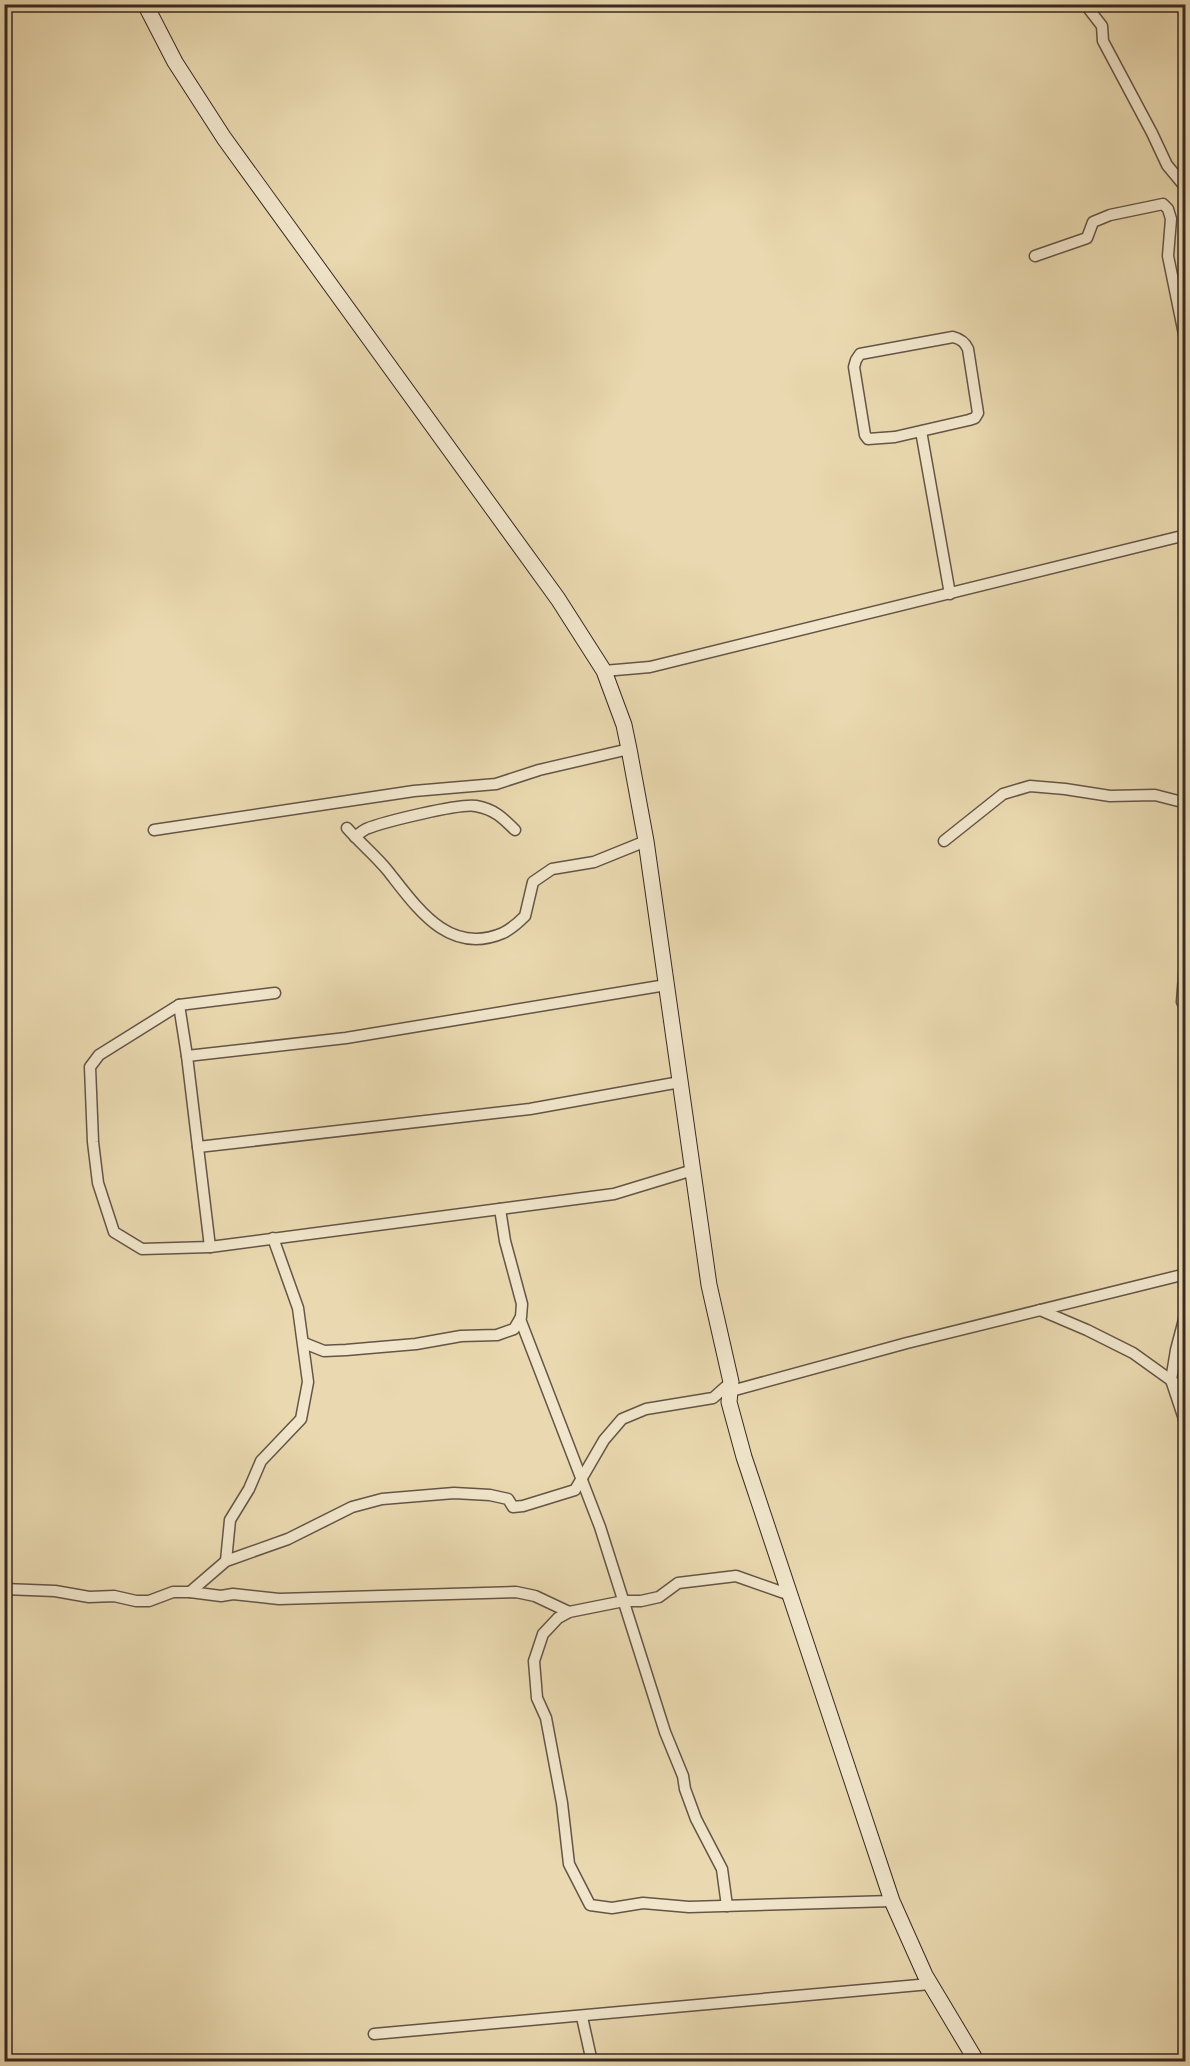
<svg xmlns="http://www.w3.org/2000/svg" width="1190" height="2066" font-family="'EB Garamond',serif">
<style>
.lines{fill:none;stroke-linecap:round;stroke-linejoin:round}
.street-casing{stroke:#645546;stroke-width:13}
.secondary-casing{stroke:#372922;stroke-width:17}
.street{stroke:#f1e6cc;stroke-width:10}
.secondary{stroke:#f1e6cc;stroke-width:15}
</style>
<rect width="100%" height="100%" fill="#ead9b0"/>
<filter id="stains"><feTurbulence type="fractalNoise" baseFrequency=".00333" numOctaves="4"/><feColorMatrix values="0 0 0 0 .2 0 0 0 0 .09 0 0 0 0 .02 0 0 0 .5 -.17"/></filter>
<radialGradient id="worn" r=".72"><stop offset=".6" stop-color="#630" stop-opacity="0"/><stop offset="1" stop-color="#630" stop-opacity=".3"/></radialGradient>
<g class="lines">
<defs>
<g id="street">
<path d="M1085 4 1102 26 1103 41 1152 133 1167 165 1186 188"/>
<path d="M1035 256 1087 238 1093 222 1110 215 1163 204 1168 209 1171 219 1168 256 1186 344"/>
<path d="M921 431 969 420 975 418 978 413 968 349C965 342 961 339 953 337L860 354 856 360 854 367 865 435 868 439 895 437 921 431 950 594"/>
<path d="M604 671 650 667 1186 535"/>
<path d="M347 828C360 843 376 856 388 871 418 909 449 956 503 933 511 929 519 922 525 916L533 882 552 869 594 862 646 841"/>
<path d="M154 830 414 791 496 784 539 770 629 749"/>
<path d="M355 837C359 834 362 831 366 829 383 822 460 803 476 806 494 809 503 818 515 830"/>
<path d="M944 841 1003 794 1030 786 1065 789 1110 796 1155 795 1186 803"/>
<path d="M1186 888V948"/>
<path d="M1186 949 1182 1002 1186 1008"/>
<path d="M275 993 179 1005 99 1055 90 1067 93 1142 98 1183 114 1232 142 1249 210 1247 614 1194 693 1170"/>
<path d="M179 1005 187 1056 346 1038 666 985"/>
<path d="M187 1056 210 1247"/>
<path d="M198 1147 530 1109 680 1082"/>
<path d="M1040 1310 1087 1330 1133 1353 1186 1391"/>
<path d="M1186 1312 1176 1350 1171 1380 1186 1425"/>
<path d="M520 1319 600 1527 665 1732 683 1776 685 1789 696 1819 722 1869 727 1906"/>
<path d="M304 1343 324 1351 346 1350 416 1344 461 1336 497 1335 514 1329 521 1317 522 1304 505 1241 500 1209"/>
<path d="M226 1561 230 1520 249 1489 261 1461 301 1419 308 1382 298 1308 273 1238"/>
<path d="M4 1589 55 1591 89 1597 114 1596 136 1601H149L173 1592H190L221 1596 233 1594 279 1599 516 1592 535 1596 569 1612"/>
<path d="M190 1592 226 1561 288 1539 352 1507 382 1499 454 1493 490 1495 508 1499 513 1507 523 1506 575 1490 604 1440 622 1419 646 1409 713 1398 731 1382 735 1390 907 1343 1186 1274"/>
<path d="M790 1595 736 1576 678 1583 659 1597 641 1601H624L569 1612 558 1618 543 1634 534 1661 537 1698 546 1718 562 1803 569 1864 590 1905 612 1908 643 1903 689 1907 892 1901"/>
<path d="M582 2017 592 2062"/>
<path d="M374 2034 930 1984"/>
</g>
<path id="secondary" d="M145 4 175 62 224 138 558 599 604 671 624 725 629 749 646 841 709 1285 731 1382 729 1402 744 1457 892 1901 925 1975 977 2062"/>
</defs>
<use href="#street" class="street-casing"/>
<use href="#secondary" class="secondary-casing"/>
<use href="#street" class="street"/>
<use href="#secondary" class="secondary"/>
</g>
<rect width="1190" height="2066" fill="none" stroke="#ead9b0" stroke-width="24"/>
<rect x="6" y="6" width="1178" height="2054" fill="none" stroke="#372922" stroke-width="3"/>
<rect x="12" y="12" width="1166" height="2042" fill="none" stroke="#372922" stroke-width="1.5"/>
<rect width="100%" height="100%" filter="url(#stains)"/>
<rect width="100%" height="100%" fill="url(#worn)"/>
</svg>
